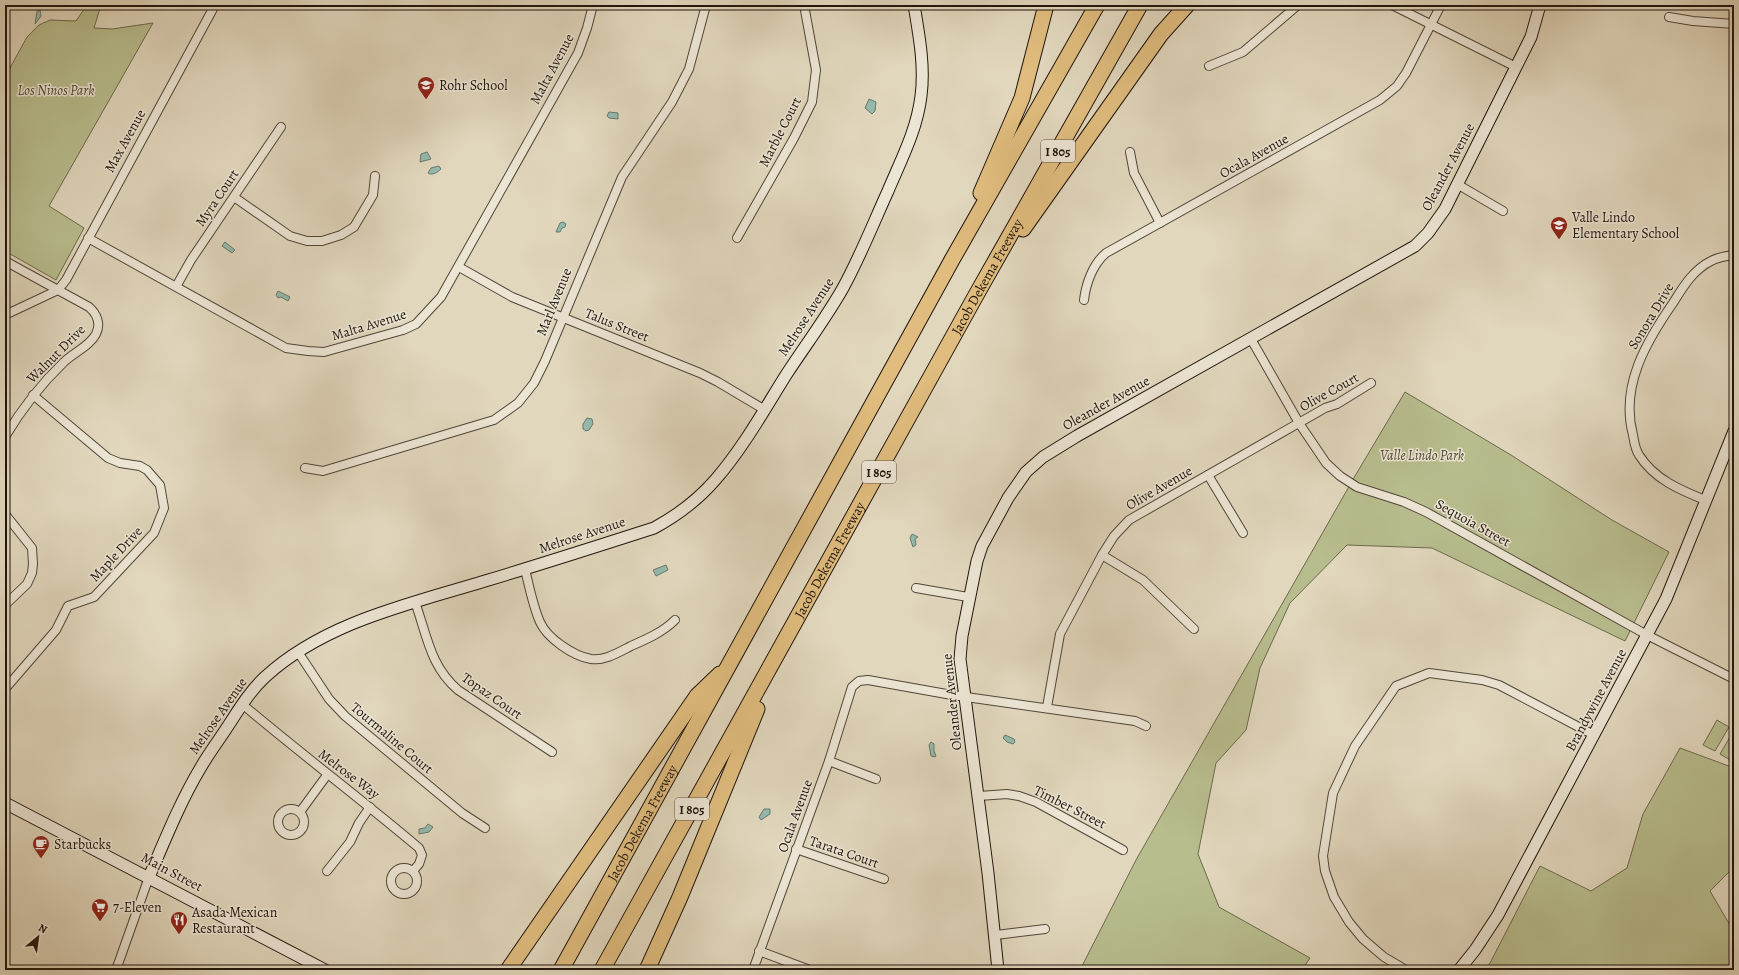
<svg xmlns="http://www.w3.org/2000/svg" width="1739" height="975" font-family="Alegreya,serif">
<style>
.green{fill:#b8bd8e;stroke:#6c694d}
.water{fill:#95baad;stroke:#66786d}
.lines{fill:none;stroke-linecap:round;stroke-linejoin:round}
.street-casing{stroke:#504638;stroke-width:10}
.secondary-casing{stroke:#1f150c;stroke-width:13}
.highway-casing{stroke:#1f150c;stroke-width:17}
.street{stroke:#ece5d4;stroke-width:8}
.secondary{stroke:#ece5d4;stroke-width:11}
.highway{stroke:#e0bc7e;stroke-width:15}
.labels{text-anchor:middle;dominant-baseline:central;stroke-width:3;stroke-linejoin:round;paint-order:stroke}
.shield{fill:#ece5d4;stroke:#5c5348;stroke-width:1}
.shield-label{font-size:13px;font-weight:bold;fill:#1f150c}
.street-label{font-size:14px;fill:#1f150c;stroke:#ece5d4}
.poi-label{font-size:14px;fill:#1f150c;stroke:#ece5d4;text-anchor:start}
.park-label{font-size:14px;font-style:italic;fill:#4d4733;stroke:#ece5d4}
</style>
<rect width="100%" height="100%" fill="#e1d7bd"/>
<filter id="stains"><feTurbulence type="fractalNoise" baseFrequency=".005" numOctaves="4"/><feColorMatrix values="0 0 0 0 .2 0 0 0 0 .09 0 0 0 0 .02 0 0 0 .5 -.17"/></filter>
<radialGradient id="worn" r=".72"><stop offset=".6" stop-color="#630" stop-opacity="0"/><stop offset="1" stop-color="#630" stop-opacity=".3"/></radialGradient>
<g class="green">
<path d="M87 5H101L94 28 112 29 153 23 49 206 84 228 56 280 5 251V77L27 37 39 25 50 20 76 21Z"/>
<path d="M1405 392 1511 455 1612 520 1669 552 1625 641 1432 548 1347 545 1290 603 1260 668 1246 730 1216 763 1198 854 1219 907 1310 958 1302 970H1080L1136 860 1355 476Z"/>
<path d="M1717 720 1729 727 1715 751 1703 745Z"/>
<path d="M1734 730V756L1732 761 1720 754Z"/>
<path d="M1680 748 1734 768V867L1710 891 1734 932V970H1484L1490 963 1540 866 1591 891 1627 868 1643 814Z"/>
</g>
<g class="water">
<path d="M40 10 41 16 35 24 37 11Z"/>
<path d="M869 99 876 102 875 111 872 114 865 108Z"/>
<path d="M609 112 618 113V119L609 118 607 116Z"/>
<path d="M427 152 431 159 420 162 421 154Z"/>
<path d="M439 166 441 169C438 172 432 176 428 173L431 168Z"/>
<path d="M563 222 566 224 565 227 562 228 560 232H556L560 223Z"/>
<path d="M225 242 235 250 232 253 222 246Z"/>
<path d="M278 291 290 297 288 301 281 297 278 298 276 295Z"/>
<path d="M587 418 592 419 593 424 589 430 586 431 583 429V424Z"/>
<path d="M912 534 918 537 915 539 916 545 913 547 910 538Z"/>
<path d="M666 565 668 570 656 576 653 570Z"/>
<path d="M1005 735 1014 739 1015 742 1013 744 1007 742 1003 738Z"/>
<path d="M931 742 934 744V751L936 756 935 757 931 756 929 745Z"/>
<path d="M764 809H770V814L761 820 759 817Z"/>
<path d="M428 824 433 827 429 832 419 834V829L425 828Z"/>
</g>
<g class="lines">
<defs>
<g id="street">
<path d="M1392 5 1516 67"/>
<path d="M1669 17 1693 21 1734 24"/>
<path d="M1209 66 1243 52 1298 5"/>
<path d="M1130 152 1134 173 1160 223"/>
<path d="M1457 184 1503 211"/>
<path d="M234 197 290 236 307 241H322L341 235 354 227 373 195 375 176"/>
<path d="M88 238 286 348 308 351 324 352 403 330 416 324 441 297 578 53 587 28 593 5"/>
<path d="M737 238 794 138 812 102 816 70 804 5"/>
<path d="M5 261 89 307C97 314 101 324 96 334 90 346 73 353 64 362 41 384 21 410 5 437"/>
<path d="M459 267 512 297 700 373 718 382 765 410"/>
<path d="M177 285 191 260 281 127"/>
<path d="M1084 300C1086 283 1093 264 1106 253L1380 100 1397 86 1406 73 1441 5"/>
<path d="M5 315 58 290 66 280 215 5"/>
<path d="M1251 339 1299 423 1326 463 1340 476 1357 487 1404 502 1426 512 1647 635 1734 679"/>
<path d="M305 468 323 471 494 420 518 403 534 383 545 361 622 177 672 102 689 69 706 5"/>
<path d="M1208 475 1243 533"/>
<path d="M1705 500C1680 490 1654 479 1639 455 1635 449 1634 441 1633 435 1620 386 1646 342 1673 303 1683 287 1693 270 1711 261 1718 257 1726 256 1734 255"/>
<path d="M5 514 32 548 33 564 32 573 27 584 5 605"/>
<path d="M1102 555 1143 580 1194 629"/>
<path d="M525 569C529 586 533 606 540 622 547 638 573 656 591 659 605 661 619 652 631 646 647 639 663 632 675 620"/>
<path d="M916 588 968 597"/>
<path d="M415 602C427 635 430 666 458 690L552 752"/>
<path d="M298 652 329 699 345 716 462 813 485 828"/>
<path d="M5 689 56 630 68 606 94 597 154 533 164 508 160 485 147 470 140 466 120 463 108 458 33 395"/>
<path d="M242 704C300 753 361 799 419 848L422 855 419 864 413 871"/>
<path d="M1047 707 1060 634 1102 555 1114 536 1129 520 1325 408 1337 404 1371 383"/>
<path d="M829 761 876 779"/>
<path d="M979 796 1007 794 1019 796 1036 802 1123 850"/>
<circle cx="291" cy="822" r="13"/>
<path d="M300 812 327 775"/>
<path d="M796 849 884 879"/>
<circle cx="404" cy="881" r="13"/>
<path d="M327 871 350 842 359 823 370 807"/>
<path d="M996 935 1045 929"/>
<path d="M759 951 810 970"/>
<path d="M116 970 149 877"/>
<path d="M753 970 829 761 852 687 859 681 868 680 952 695 1135 721 1146 726"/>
<path d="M1406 970 1384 957 1363 939 1349 922 1334 897 1325 871 1323 856 1333 793 1355 746 1396 686 1429 673 1482 680 1499 685 1594 735"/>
</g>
<g id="secondary">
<path d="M5 803 325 970"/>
<path d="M149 877C165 840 180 802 201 767 209 753 219 740 228 726 239 709 250 691 265 677 325 622 410 604 485 581 542 564 598 546 654 528 678 515 698 500 716 479 743 448 764 410 786 375 805 346 826 318 843 288 860 257 873 224 888 191 901 160 917 130 921 96 925 66 919 35 914 5"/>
<path d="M998 970 988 873 960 659 962 636 977 561 982 546 1008 498 1026 472 1043 457 1077 436 1415 246 1428 233 1445 209 1531 37 1540 5"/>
<path d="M1459 970 1475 950 1498 915 1666 599 1734 431"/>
</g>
<g id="highway">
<path d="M981 193 1022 98 1046 5"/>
<path d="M1023 229 1161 34 1187 5"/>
<path d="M508 970 697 696 720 674"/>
<path id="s1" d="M561 970 953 258 1097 5"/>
<path id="s2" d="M602 970 975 297 1140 5"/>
<path d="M647 970 680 897 757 709"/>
</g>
</defs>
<use href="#street" class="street-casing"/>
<use href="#secondary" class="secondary-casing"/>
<use href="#highway" class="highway-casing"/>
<use href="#street" class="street"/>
<use href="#secondary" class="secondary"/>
<use href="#highway" class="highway"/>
</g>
<defs>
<symbol id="school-pin" viewBox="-11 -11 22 30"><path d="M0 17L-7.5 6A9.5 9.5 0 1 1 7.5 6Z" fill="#8f2418" stroke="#ece5d4"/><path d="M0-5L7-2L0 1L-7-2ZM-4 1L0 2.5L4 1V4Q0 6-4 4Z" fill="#fff"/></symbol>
<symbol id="cafe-pin" viewBox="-11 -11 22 30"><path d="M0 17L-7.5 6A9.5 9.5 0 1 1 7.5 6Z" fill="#8f2418" stroke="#ece5d4"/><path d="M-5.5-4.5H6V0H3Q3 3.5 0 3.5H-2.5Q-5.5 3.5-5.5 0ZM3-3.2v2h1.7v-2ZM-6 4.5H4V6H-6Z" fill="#fff"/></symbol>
<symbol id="supermarket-pin" viewBox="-11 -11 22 30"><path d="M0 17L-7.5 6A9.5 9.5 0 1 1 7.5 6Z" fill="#8f2418" stroke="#ece5d4"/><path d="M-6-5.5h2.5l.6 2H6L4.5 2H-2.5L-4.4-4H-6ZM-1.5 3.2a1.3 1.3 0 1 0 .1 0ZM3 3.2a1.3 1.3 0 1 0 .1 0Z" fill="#fff"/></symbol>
<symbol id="restaurant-pin" viewBox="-11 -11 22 30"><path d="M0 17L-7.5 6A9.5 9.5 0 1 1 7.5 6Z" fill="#8f2418" stroke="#ece5d4"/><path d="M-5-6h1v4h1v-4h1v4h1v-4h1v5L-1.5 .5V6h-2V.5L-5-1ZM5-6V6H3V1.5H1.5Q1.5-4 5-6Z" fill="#fff"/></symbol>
</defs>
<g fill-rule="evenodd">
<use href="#school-pin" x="416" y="75" width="20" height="27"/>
<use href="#school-pin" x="1549" y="215" width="20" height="27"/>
<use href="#cafe-pin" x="31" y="834" width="20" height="27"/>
<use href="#supermarket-pin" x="90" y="897" width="20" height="27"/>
<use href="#restaurant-pin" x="169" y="910" width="20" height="27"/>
</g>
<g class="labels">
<g class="shield">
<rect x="1041" y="140" width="34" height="22" rx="3"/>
<rect x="862" y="461" width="34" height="22" rx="3"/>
<rect x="675" y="798" width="34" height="22" rx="3"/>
</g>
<g class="shield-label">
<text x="1058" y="151">I 805</text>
<text x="879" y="472">I 805</text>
<text x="692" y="809">I 805</text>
</g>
<g class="street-label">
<text transform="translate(552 69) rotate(-62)">Malta Avenue</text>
<text transform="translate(780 132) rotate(-63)">Marble Court</text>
<text transform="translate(125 141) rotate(-61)">Max Avenue</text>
<text transform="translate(1254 156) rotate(-29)">Ocala Avenue</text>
<text transform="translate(1448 167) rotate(-62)">Oleander Avenue</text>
<text transform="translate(217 198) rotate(-56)">Myra Court</text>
<text stroke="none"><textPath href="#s2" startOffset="793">Jacob Dekema Freeway</textPath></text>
<text transform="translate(554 302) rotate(-68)">Marl Avenue</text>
<text transform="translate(1651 316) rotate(-59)">Sonora Drive</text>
<text transform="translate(806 317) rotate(-57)">Melrose Avenue</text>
<text transform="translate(369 325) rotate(-17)">Malta Avenue</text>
<text transform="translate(617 325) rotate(22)">Talus Street</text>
<text transform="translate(56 354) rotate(-45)">Walnut Drive</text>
<text transform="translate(1329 392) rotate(-29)">Olive Court</text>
<text transform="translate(1106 403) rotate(-29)">Oleander Avenue</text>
<text transform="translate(1159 488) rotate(-30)">Olive Avenue</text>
<text transform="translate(1473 523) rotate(29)">Sequoia Street</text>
<text transform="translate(582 535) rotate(-18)">Melrose Avenue</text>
<text transform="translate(116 554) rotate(-47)">Maple Drive</text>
<text stroke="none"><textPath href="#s2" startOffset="469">Jacob Dekema Freeway</textPath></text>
<text transform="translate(492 696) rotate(35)">Topaz Court</text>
<text transform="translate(1596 700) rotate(-62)">Brandywine Avenue</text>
<text transform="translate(952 702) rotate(-96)">Oleander Avenue</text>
<text transform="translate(218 716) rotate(-55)">Melrose Avenue</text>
<text transform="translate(392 738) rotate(40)">Tourmaline Court</text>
<text transform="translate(349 774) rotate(37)">Melrose Way</text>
<text transform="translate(1070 807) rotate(27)">Timber Street</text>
<text transform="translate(795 816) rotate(-70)">Ocala Avenue</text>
<text stroke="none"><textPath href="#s1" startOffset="168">Jacob Dekema Freeway</textPath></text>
<text transform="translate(844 852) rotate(19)">Tarata Court</text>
<text transform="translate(172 872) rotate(28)">Main Street</text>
</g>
<g class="poi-label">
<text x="439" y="85">Rohr School</text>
<text x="1572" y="217">Valle Lindo<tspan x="1572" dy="16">Elementary School</tspan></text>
<text x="54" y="844">Starbucks</text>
<text x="113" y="907">7-Eleven</text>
<text x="192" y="912">Asada Mexican<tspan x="192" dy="16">Restaurant</tspan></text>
</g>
<g class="park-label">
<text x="56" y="90">Los Ninos Park</text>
<text x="1422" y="455">Valle Lindo Park</text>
</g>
</g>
<rect width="1739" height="975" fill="none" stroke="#e1d7bd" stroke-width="20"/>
<rect x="6" y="6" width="1727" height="963" fill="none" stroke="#1f150c" stroke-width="2"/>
<rect x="10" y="10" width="1719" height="955" fill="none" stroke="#1f150c"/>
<g transform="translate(38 937) rotate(29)" stroke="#ece5d4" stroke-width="3" paint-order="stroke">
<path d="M0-3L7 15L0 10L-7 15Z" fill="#1f150c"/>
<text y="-6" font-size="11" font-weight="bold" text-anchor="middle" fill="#1f150c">N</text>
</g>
<rect width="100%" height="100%" filter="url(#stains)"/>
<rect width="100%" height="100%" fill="url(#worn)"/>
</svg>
